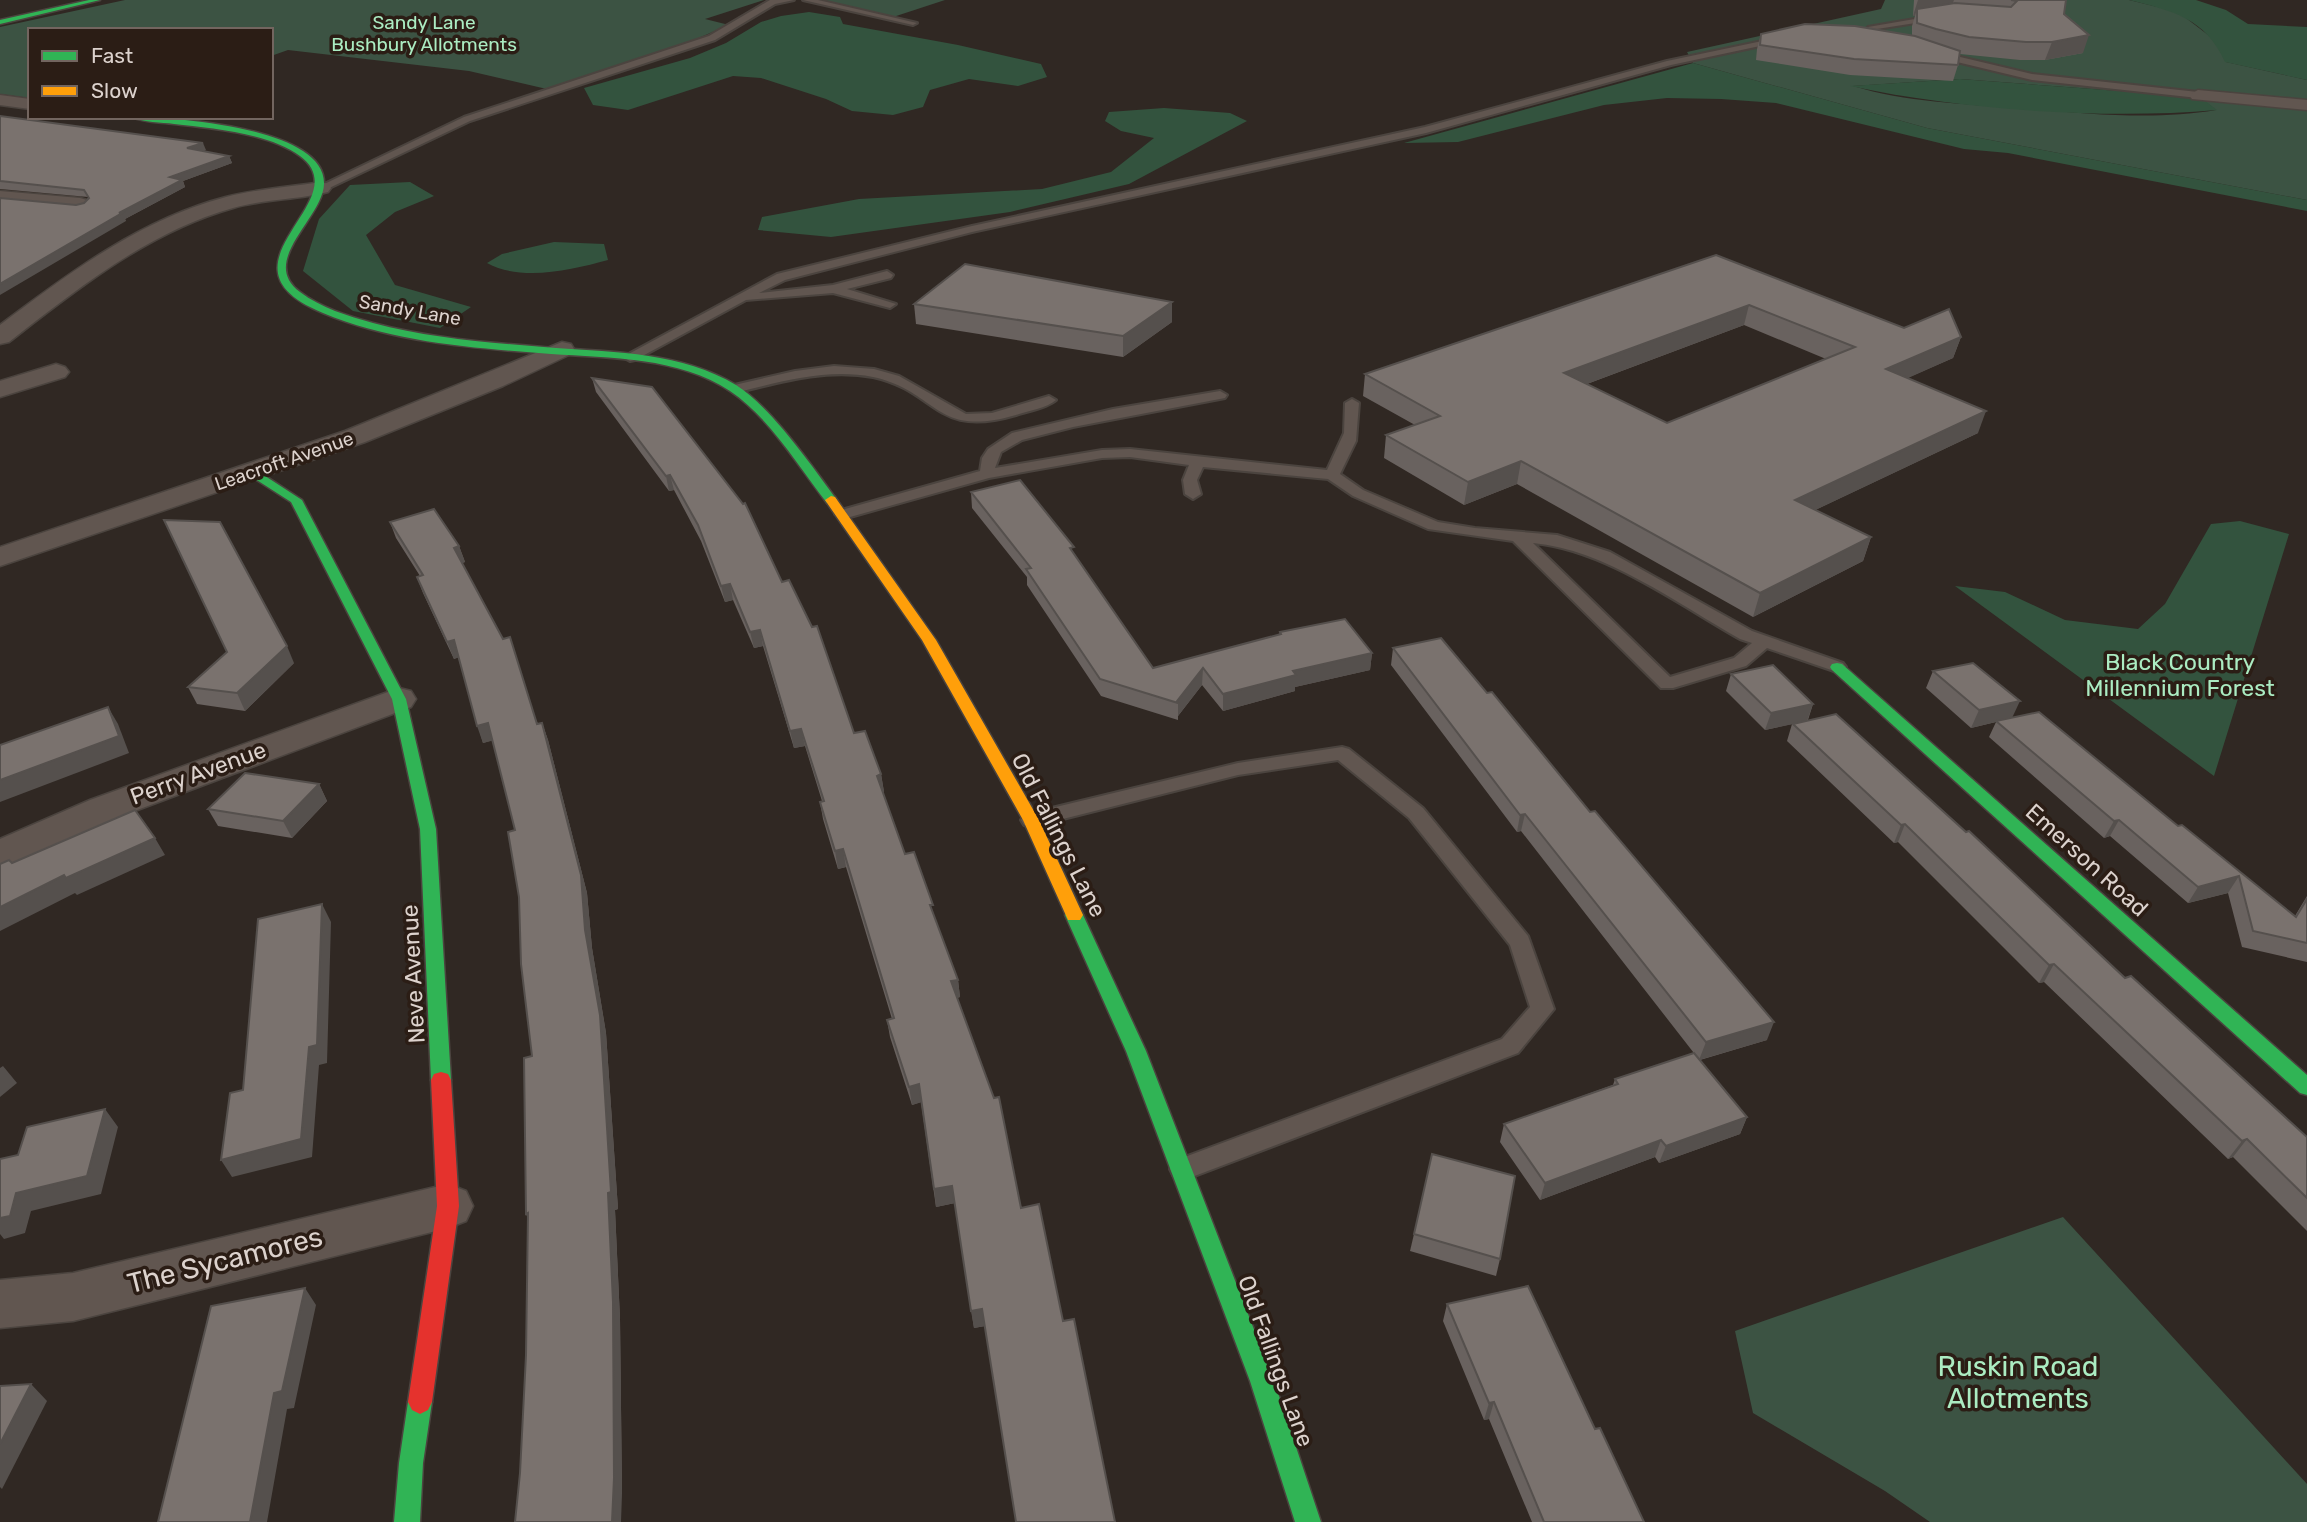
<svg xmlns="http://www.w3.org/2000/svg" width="2307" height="1522" font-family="Rubik,sans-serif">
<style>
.green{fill:#3c5343;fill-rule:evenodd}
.forest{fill:#33533e}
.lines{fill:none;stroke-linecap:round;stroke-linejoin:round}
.lane-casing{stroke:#4b443f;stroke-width:4}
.street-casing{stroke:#4b443f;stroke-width:3}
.fast-casing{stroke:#4b443f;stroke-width:3}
.slow-casing{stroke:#4b443f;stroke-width:3}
.jam-casing{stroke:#4b443f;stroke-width:3}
.lane{fill:#615650;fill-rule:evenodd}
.street{fill:#615650;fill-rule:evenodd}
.fast{fill:#30b455;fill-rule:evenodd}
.slow{fill:#ff9f0a;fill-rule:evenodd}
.jam{fill:#e5322d;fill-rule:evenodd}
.wall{fill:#69625f;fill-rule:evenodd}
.shaded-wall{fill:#55504d}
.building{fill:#7a726e;stroke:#55504d;stroke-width:2;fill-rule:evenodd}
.labels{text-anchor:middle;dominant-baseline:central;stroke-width:7;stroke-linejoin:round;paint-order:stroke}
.far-park-label{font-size:19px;fill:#abecc2;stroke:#2b1d15}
.far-street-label{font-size:19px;fill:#dcd2cd;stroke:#2b1d15}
.park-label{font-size:23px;fill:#abecc2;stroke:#2b1d15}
.street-label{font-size:23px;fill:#dcd2cd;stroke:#2b1d15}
.near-street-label{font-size:28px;fill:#dcd2cd;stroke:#2b1d15}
.near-park-label{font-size:28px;fill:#abecc2;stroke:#2b1d15}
</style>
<rect width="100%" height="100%" fill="#302823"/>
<g class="green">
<path d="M125 0H764L705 19 729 25 668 51 551 90 469 71 288 50 271 56V30H30V98L0 94V27Z"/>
<path d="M803 0H945L887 19Z"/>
<path d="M1885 0H2129L2178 12 2216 41 2226 62 2307 80V200L1927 128 1693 63 1687 52 1881 9ZM1960 79 2199 97 2216 110C2152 121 2082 113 2018 108 1964 104 1905 102 1853 86Z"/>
<path d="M2063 1217 2307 1484V1522H1930L1885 1491 1753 1413 1735 1331Z"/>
</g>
<g class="forest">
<path d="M2129 0H2196L2226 10 2248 24 2307 27V80L2225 62C2205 18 2173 11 2129 0Z"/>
<path d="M809 12 840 17 843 24 958 45 1041 64 1047 77 1018 86 969 79 930 90 923 107 893 115 852 111 826 99 761 78 733 76 628 110 593 105 584 88 690 58 726 43 761 22 781 16Z"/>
<path d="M1693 63 1927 128 2307 200V211L2008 153 1964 149 1776 103 1721 99 1667 98 1604 105 1458 142 1404 143Z"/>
<path d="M1960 79 2200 97 2217 110C2103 120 1962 110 1850 86Z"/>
<path d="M1164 108 1230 113 1247 121 1129 184 1010 212 831 237 758 230 762 217 859 199 1042 189 1111 172 1154 138 1121 131 1105 121 1109 112Z"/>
<path d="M410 182 434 196 395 212 366 235 395 285 471 307 440 328 353 311 303 271 319 219 350 185Z"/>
<path d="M554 242 604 244 608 260C571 270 522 282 487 263L502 254Z"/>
<path d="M2240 521 2289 534 2214 776 1955 586 2005 592 2065 620 2138 629 2165 604 2211 524Z"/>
</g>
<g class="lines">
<defs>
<g id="lane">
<path d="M770 0H794L775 4 715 40 470 121 325 190 316 188 464 117 709 36Z"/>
<path d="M803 0H818L917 23 913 25Z"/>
<path d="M1938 15 1941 19 1877 29 1879 32 1896 38 1893 42 1873 36 1868 27Z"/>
<path d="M1781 37 1784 41 1671 65 1426 133 972 232 785 280 759 293 833 285 887 271 893 275 891 278 847 289 896 304 890 308 833 293 746 300 635 360 630 361 623 357 777 274 972 226 1425 127 1667 61Z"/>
<path d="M1935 51 2032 74 2198 92 2203 95 2198 98 2032 80 1932 56Z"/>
<path d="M834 366 874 369 899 376 966 414 992 413 1049 396 1056 400C1047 408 1028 411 1016 415 934 439 938 391 873 377 826 368 780 382 735 393L728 389 730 386 795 371Z"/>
<path d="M1220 391 1227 395 1225 398 1073 427 1022 440 1001 452 995 468 1102 450 1130 449 1327 470 1344 433 1345 403 1352 399 1359 403 1356 441 1340 474 1363 490 1438 522 1475 528 1557 535 1610 552 1752 631 1843 663 1846 667 1837 672 1767 648 1746 666 1673 688H1661L1513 541 1428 529 1353 496 1328 479 1203 467 1197 480 1201 494 1193 499 1185 494 1183 480 1189 465 1130 457 1102 458 989 478 843 519 835 514 838 511 980 471 982 458 988 449 1012 433 1113 409ZM1533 543C1604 549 1678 604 1740 639L1752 643 1734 658 1670 677Z"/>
<path d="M1342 747 1349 749 1423 808 1528 936 1554 1009 1518 1053 1192 1177 1183 1180 1174 1177 1170 1169 1174 1161 1502 1039 1530 1007 1510 945 1409 818 1338 760 1238 775 1031 827 1024 825 1021 820 1024 815 1031 813 1238 763Z"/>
</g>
<g id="street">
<path d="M2198 90 2307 100V110L2192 99 2189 95Z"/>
<path d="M0 95 30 99V109L0 105Z"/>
<path d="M321 182 328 184 331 188 328 192C297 200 264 199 233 208 148 232 77 289 9 342L0 344V325C69 273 141 219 226 197 257 189 289 187 321 182Z"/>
<path d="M0 191 80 198 87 200 90 204 87 208 80 210 0 203Z"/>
<path d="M562 342 571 344 574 349 571 354 503 386 365 442 0 566V547L345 431Z"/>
<path d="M56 364 65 367 69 372 65 377 0 397V381Z"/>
<path d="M399 688 411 691 416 699 411 707 116 818 0 869V839L90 800Z"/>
<path d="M448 1184 466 1191 473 1206 466 1221 448 1228 73 1321 0 1328V1280L73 1273Z"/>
</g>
<g id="fast">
<path d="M89 0H100L0 24V20Z"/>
<path d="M132 117C172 117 326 127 324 184 323 218 258 261 300 292 321 308 348 316 373 323 432 339 495 343 556 348 616 352 683 353 736 385 771 407 812 466 837 500L835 503H827C798 466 770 418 730 391 679 357 610 358 551 354 475 348 395 343 323 313 205 265 361 201 300 156 269 133 211 128 174 124 161 122 144 123 132 117Z"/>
<path d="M253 468 302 500 406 699 436 829 451 1080 448 1086 441 1088 434 1086 431 1080 420 829 392 699 291 502 249 475 247 472Z"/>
<path d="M1837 663 1842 664 2307 1075V1095L2300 1093 1832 670 1830 667 1832 664Z"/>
<path d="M1074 909 1080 910 1083 915 1146 1051 1274 1381 1321 1522H1295L1250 1381 1126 1051 1065 915 1068 910Z"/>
<path d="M420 1390 428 1394 432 1402 423 1463 420 1522H394L399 1463 408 1402 412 1394Z"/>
</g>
<path id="slow" d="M831 496 835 497 936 640 1039 820 1083 915 1080 920H1068L1023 820 922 640 825 500Z"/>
<path id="jam" d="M441 1072 448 1074 451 1080 459 1206 432 1402 428 1410 420 1414 412 1410 408 1402 437 1206 431 1080 434 1074Z"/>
</defs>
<use href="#lane" class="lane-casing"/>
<use href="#street" class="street-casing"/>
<use href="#fast" class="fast-casing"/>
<use href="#slow" class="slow-casing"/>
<use href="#jam" class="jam-casing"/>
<use href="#lane" class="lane"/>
<use href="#street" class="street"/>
<use href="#fast" class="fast"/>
<use href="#slow" class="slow"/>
<use href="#jam" class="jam"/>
</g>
<g class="wall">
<path d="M1914 0H2066L2064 14 2083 53 2045 60H2020L1960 54 1958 65 1953 81 1850 75 1756 60 1757 49 1761 34 1912 35V26L1915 16H1913Z"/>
<path d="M0 116 206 150 203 151 229 156 232 163 183 181 185 187 125 219 126 221 76 205 84 203 88 198V197L0 189Z"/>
<path d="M1716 255 1904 328 1961 337 1953 358 1907 378 1978 433 1815 510 1871 537 1863 561 1753 617 1517 484 1464 505 1384 458 1386 435 1415 425 1363 396 1365 374ZM1744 325 1826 359 1667 423 1587 384Z"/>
<path d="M914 304 1172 322 1123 357 916 324Z"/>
<path d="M592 378 652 387 854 733 881 774 884 792H883L905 854 935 918 958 980 960 997 957 998 1021 1208 1063 1321 1115 1522 985 1326 974 1328 955 1203 936 1207 921 1102 912 1105 890 1037 887 1020 892 1019 846 867 838 869 823 819 820 802 822 801 805 746 794 748 763 646 754 648 733 600 725 602 701 541 674 490 669 491 596 392Z"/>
<path d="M971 492 1074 554 1153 668 1279 635 1280 632 1372 653 1370 670 1295 687V691L1223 711 1202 685 1178 716V720L1101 696 1027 585V577L972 508Z"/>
<path d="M390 522 459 546 465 562 462 563 538 724 542 723 548 740 587 893 592 948 606 1033 618 1209 615 1210 620 1319 622 1494 520 1473 526 1355 528 1219 526 1214 532 1056 519 897 515 830 493 740 483 743 458 657 454 659 423 593 417 577 420 576 396 538Z"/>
<path d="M1393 648 1767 1040 1700 1060 1747 1117 1740 1134 1659 1163 1655 1157 1540 1200 1500 1142 1504 1124 1613 1085 1615 1079 1697 1057 1521 831 1517 832 1391 665Z"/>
<path d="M294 663 245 711 197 704 188 687Z"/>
<path d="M1933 671 2012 718 2178 826 2295 916 2307 896V962L2242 947 2228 893 2188 903 2110 836 2104 838 1989 737 1996 722 1971 728 1926 688Z"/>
<path d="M1731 674 1813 704 1808 720 2125 978 2307 1137V1231L2233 1157 2228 1159 2044 982 2039 983 1898 842 1894 843 1787 741 1792 724 1765 730 1726 691Z"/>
<path d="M319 784 327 801 292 838 218 826 208 809Z"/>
<path d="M1414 1234 1500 1259 1496 1276 1410 1251Z"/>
<path d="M1447 1304 1595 1429 1644 1522H1532L1489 1419 1484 1420 1443 1321Z"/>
</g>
<g class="shaded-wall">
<path d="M1918 0H1954L1950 10 1917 9 1915 16H1913Z"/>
<path d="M2089 35 2083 53 2045 60 2052 42Z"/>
<path d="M203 143 206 150 190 155 187 148Z"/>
<path d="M229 156 232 163 183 181 185 187 125 219 126 221 0 295V284L119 213 170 177Z"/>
<path d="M1172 302V322L1123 357V336Z"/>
<path d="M1749 305 1744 325 1560 394 1564 373Z"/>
<path d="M1961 337 1953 358 1879 391 1886 369Z"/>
<path d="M1986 411 1978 433 1788 523 1795 500Z"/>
<path d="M1521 461 1517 484 1464 505 1468 482Z"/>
<path d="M670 475 674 490 669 491 666 476Z"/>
<path d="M1871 537 1863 561 1753 617 1760 593Z"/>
<path d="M459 546 465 562 460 564 454 548Z"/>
<path d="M730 584 733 600 725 602 721 586Z"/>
<path d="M760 630 763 646 754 648 750 632Z"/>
<path d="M454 640 460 657 454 659 447 642Z"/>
<path d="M287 646 294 663 245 711 237 693Z"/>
<path d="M1372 653 1370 670 1295 687V691L1223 711V694L1293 671Z"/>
<path d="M1203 668 1202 685 1178 716V703L1177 701Z"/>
<path d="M2020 701 2012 718 1971 728 1979 710Z"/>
<path d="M1813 704 1807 721 1765 730 1771 713Z"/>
<path d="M108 707 118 724 129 753 0 802V780Z"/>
<path d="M488 723 495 740 483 743 477 726Z"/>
<path d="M542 723 548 740 587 893 592 948 606 1033 618 1209 615 1210 620 1319 622 1494 621 1522H612Z"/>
<path d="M801 729 805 746 794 748 790 731Z"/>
<path d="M881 774 884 792 879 793 877 776Z"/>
<path d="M319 784 327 801 292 838 283 821Z"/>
<path d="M1525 814 1521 831 1517 832 1520 815Z"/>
<path d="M2119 820 2110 836 2104 838 2114 821Z"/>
<path d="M1905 824 1898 842 1894 843 1901 825Z"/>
<path d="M155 838 165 855 77 895 75 893 0 931V907L64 875Z"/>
<path d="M843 849 846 867 838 869 835 851Z"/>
<path d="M2239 876 2228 893 2188 903 2198 887Z"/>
<path d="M322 904 331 922 327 1063 319 1065 312 1157 232 1177 221 1160Z"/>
<path d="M2054 964 2044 982 2039 983 2049 965Z"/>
<path d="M958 980 960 997 953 999 951 981Z"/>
<path d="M1774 1022 1767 1040 1699 1060 1706 1042Z"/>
<path d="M3 1066 17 1083 0 1097V1068Z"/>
<path d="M919 1084 922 1102 912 1105 909 1087Z"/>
<path d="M105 1109 118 1127 101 1194 31 1211 25 1233 4 1239 0 1234V1218L16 1193Z"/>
<path d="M1747 1117 1740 1134 1659 1163 1666 1146Z"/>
<path d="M2247 1139 2233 1157 2228 1159 2242 1141Z"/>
<path d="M1661 1140 1655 1157 1540 1200 1545 1183Z"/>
<path d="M952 1186 955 1203 936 1207 934 1189Z"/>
<path d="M305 1288 316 1305 294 1408 287 1409 267 1522H250L274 1393Z"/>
<path d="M982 1309 985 1326 974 1328 971 1311Z"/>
<path d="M31 1384 47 1401 2 1489 0 1487V1444Z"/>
<path d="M1494 1402 1489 1419 1484 1420 1489 1403Z"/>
</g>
<g class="building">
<path d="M2011 0H2066L2064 14 2089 35 2052 42H2026L1969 37 1936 29 1917 23V9L1955 3 2011 7 2017 1Z"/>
<path d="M1805 24 1855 26 1915 36 1960 51 1958 65 1854 59 1760 45 1761 34Z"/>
<path d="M0 116 203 143 187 148 229 156 170 177 182 180 119 213H122L0 284V198L76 205 84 203 89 198 84 190 0 181Z"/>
<path d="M1716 255 1904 328 1949 309 1961 337 1886 369 1986 411 1795 500 1871 537 1760 593 1521 461 1468 482 1386 435 1440 416 1365 374ZM1749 305 1855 347 1667 423 1564 373Z"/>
<path d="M965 264 1172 302 1123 336 914 304Z"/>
<path d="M592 378 652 387 743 504 745 503 782 582 789 580 812 627 817 626 854 733 865 731 881 774 877 776 905 854 914 852 933 905H930L958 980 951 981 994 1098 999 1097 1021 1208 1039 1204 1063 1321 1074 1319 1115 1522H1016L982 1309 971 1311 952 1186 934 1189 919 1084 909 1087 887 1020 894 1018 843 849 835 851 820 802 824 801 801 729 790 731 760 630 750 632 730 584 721 586 698 525 670 475 666 476Z"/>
<path d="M1020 480 1074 547 1070 548 1153 668 1281 634 1280 632 1345 619 1372 653 1293 671 1296 675 1223 694 1203 668 1177 701 1178 703 1100 679 1026 569 1031 568 971 492Z"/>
<path d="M434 509 459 546 454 548 503 639 510 637 537 724 542 723 581 875 585 930 600 1015 611 1192 608 1193 613 1302 614 1478 612 1522H515L520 1473 526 1355 528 1213 526 1214 524 1058 532 1056 521 964 519 897 508 832 515 830 488 723 477 726 454 640 447 642 417 577 423 575 390 522Z"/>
<path d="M164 520 220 522 287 646 237 693 188 687 227 652Z"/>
<path d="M1441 638 1487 693 1492 692 1590 812 1595 811 1774 1022 1706 1042 1525 814 1520 815 1393 648Z"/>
<path d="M1973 663 2020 701 1979 710 1933 671Z"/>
<path d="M1773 665 1813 704 1771 713 1731 674Z"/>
<path d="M108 707 119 736 0 780V745Z"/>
<path d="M2039 712 2178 826 2182 825 2296 917 2307 899V943L2253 931 2239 876 2198 887 2119 820 2114 821 1996 721Z"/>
<path d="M1836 714 1966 832 1969 831 2125 978 2131 976 2307 1137V1198L2247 1139 2242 1141 2054 964 2049 965 1905 824 1901 825 1793 724Z"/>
<path d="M245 773 319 784 283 821 208 809Z"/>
<path d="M135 810 155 838 66 878 64 875 0 907V864L9 860 12 863Z"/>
<path d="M322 904 317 1045 309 1047 301 1139 221 1160 230 1093 243 1090 258 919Z"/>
<path d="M1694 1053 1747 1117 1666 1146 1661 1140 1545 1183 1504 1124 1618 1084 1615 1079Z"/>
<path d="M105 1109 87 1176 16 1193 10 1216 0 1218V1159L18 1155 27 1127Z"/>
<path d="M1432 1154 1515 1176 1500 1259 1414 1234Z"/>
<path d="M1528 1286 1595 1429 1600 1428 1644 1522H1544L1494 1402 1489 1403 1447 1304Z"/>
<path d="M305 1288 282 1391 274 1393 250 1522H158L211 1306Z"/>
<path d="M31 1384 0 1444V1386Z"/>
</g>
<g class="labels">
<g class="far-park-label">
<text x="424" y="22">Sandy Lane<tspan x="424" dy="22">Bushbury Allotments</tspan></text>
</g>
<g class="far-street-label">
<text transform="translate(410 310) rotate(10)">Sandy Lane</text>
<text transform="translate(284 461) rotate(-19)">Leacroft Avenue</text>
</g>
<g class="park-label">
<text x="2180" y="662">Black Country<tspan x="2180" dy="26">Millennium Forest</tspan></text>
</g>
<g class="street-label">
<text transform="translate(198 773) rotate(-20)">Perry Avenue</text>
<text transform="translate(1059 835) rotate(63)">Old Fallings Lane</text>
<text transform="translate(2087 860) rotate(42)">Emerson Road</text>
<text transform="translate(413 974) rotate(-93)">Neve Avenue</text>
<text transform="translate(1276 1361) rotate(70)">Old Fallings Lane</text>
</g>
<g class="near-street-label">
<text transform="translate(225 1260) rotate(-14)">The Sycamores</text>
</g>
<g class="near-park-label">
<text x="2018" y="1366">Ruskin Road<tspan x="2018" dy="32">Allotments</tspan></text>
</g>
</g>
<rect x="28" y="28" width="245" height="91" fill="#2b1d15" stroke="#72655f" stroke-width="2"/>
<rect x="42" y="51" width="35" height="10" fill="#30b455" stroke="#72655f" stroke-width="2"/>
<text x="91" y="63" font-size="21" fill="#dcd2cd">Fast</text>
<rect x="42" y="86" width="35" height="10" fill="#ff9f0a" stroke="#72655f" stroke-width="2"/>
<text x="91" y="98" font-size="21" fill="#dcd2cd">Slow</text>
</svg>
